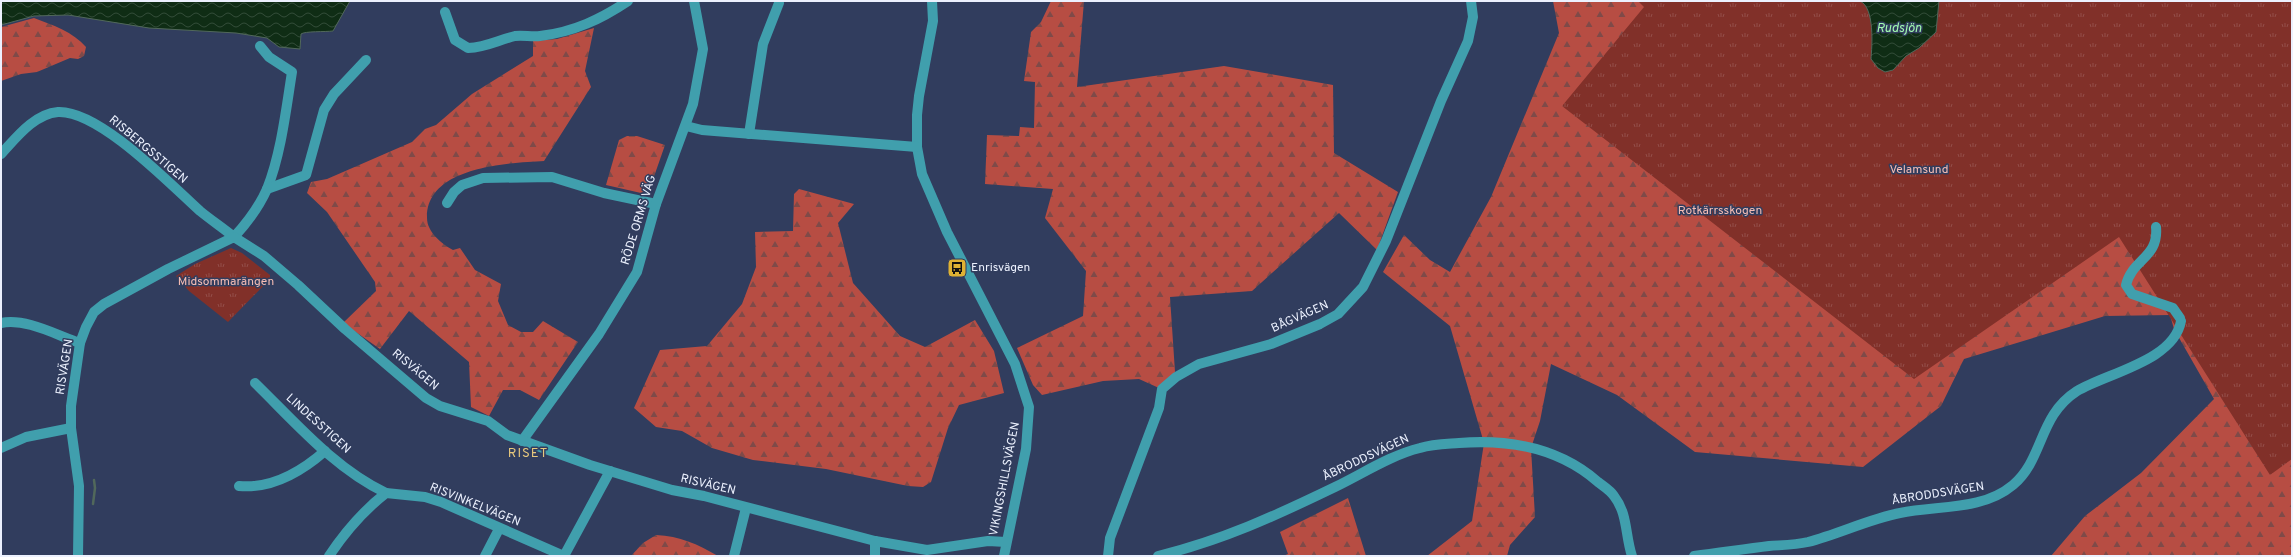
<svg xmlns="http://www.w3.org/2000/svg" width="2293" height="557" font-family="Overpass,sans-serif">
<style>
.forest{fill:url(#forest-firs)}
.park{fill:url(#park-tufts)}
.water{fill:url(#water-waves);stroke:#51685b}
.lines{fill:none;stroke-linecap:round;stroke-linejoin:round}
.stream{stroke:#51685b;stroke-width:2.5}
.minor{stroke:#409fad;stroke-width:10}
.labels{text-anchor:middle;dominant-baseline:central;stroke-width:3;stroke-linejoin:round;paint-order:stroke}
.street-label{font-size:12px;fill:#ecf1fe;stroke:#313d5e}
.park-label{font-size:12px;fill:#f6bdb4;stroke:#313d5e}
.poi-label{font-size:12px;fill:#ecf1fe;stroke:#313d5e;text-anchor:start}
.water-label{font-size:13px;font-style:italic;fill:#a3fdb0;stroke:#313d5e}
.neighbourhood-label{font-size:13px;letter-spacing:1px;fill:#e7c87d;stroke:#313d5e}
</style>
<defs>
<pattern id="forest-firs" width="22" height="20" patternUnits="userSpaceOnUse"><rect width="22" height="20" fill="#b74d43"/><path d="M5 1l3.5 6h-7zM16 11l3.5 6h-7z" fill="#7f4a48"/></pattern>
<pattern id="park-tufts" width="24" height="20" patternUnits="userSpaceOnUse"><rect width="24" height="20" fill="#813029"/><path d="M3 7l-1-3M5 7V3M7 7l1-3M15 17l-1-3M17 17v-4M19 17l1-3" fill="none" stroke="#934e49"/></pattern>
<pattern id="water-waves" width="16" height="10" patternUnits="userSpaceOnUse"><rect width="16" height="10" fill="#0f2d15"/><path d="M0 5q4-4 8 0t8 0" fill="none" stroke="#324c38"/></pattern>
</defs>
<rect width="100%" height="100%" fill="#313d5e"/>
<g class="forest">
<path d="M1051 1H1084L1077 87 1224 66 1333 85 1334 153 1398 192 1377 250 1339 213 1252 291 1170 297 1175 372 1159 388 1139 379 1103 381 1042 395 1033 385 1017 348 1083 316 1086 271 1045 218 1053 189 985 184 987 135 1019 136 1020 127 1034 128 1035 82 1024 81 1031 32 1041 22Z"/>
<path d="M1553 1H2292V556H2051L2085 516 2141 473 2214 399 2174 329 2170 315 2105 316 1964 359 1941 406 1863 467 1695 452 1617 395 1551 364 1540 421 1531 448 1535 517 1510 545 1507 556H1427L1472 521 1484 443 1450 326 1383 272 1404 235 1430 260 1450 272 1491 197 1559 33Z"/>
<path d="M34 18C53 25 73 32 86 47L84 56 78 59 70 58 37 72 21 74 1 81V27Z"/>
<path d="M594 28 585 71 591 87 544 161C507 163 426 167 427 218 427 232 442 244 453 250L460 248 475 270 501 284 498 301 508 325 521 332H533L543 321 578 342 539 400 520 390H503L489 416 471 407 469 362 409 311 380 349 343 323 376 291 375 282 327 212 307 193 311 182 327 179 412 142 425 129 436 125 472 94 533 56V41L557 39Z"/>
<path d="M627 136H637L665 145 650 188 641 193 606 185 619 140Z"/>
<path d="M799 189 854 204 838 223 853 283 900 336 925 347 975 320 994 351 1004 393 959 405 948 428 931 482 923 487 908 486 826 469 753 460 712 448 682 431 656 427 634 408 660 350 707 346 742 304 756 267 755 232 793 231 794 194Z"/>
<path d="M1348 498 1366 556H1283L1288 554 1280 532Z"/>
<path d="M656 535C680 536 697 544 718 556H631L643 543Z"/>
</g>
<g class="park">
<path d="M1638 1H2292V459L2270 475 2119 237 1914 379 1562 106 1644 7Z"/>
<path d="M231 248 242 253 270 275V279L228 322 189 291 176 276 195 264Z"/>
</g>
<g class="water">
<path d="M1 1H350L333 31C325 32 305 31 301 34L300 49 279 47 267 38 236 33 149 28 68 15 34 16 1 25Z"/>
<path d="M1860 1H1939L1936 32 1919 48 1906 56 1893 70 1885 72 1878 68 1871 59C1872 46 1875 8 1860 1Z"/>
</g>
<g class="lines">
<path class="stream" d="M93 504 95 488 94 480"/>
<g class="minor">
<path d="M932 1 933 21 919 96 917 115V147L922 174 947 232 1015 364 1029 407 1026 449 1004 556"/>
<path d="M445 12 455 40 468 48C487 47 498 40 515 36 523 35 532 37 540 36 574 32 601 19 628 1"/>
<path d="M686 126 702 130 917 147"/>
<path d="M749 134 763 44 779 3"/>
<path d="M1 154C16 138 34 114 58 112 99 110 170 184 200 211 211 220 223 228 234 237 247 223 259 207 267 189 281 154 286 110 292 72L269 57 260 46"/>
<path d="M267 189 306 175 324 110 334 94 366 60"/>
<path d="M447 203 454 192 462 185 483 178 552 177 604 193 656 204"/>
<path d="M2156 227C2159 258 2132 259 2126 285L2132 294 2173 308 2180 318"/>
<path d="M1 323C27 318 56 335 80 343"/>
<path d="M255 383C295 422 335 469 386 493"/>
<path d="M522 441 599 334 637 272 656 204 693 104 703 49 694 1"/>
<path d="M1 448 26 437 71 428"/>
<path d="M239 486C271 489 301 472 325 451"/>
<path d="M78 556 79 486 71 428V406L80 343 86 327 94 312 104 304 168 269 234 237 264 256 298 285 345 329 426 398 440 406 488 421 507 435 590 465 672 490 704 496 875 541 927 550 988 541 1006 542"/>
<path d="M329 556C345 532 363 511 386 493L425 497 441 502 564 556"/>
<path d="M485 556 499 529"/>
<path d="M564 556 610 471"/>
<path d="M734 556 746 508"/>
<path d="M875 556V541"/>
<path d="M1108 556 1110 538 1159 408 1162 389 1176 377 1199 364 1271 344 1320 324 1338 314 1363 287 1386 241 1441 101 1468 41 1473 17 1471 1"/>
<path d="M1158 556C1223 540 1275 516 1335 487 1362 474 1391 455 1420 448 1433 444 1446 444 1459 443 1510 439 1559 448 1598 482 1603 486 1610 490 1614 496 1628 514 1625 535 1632 556"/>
<path d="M1694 556C1719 553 1744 549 1769 546 1782 545 1795 545 1808 542 1839 534 1869 519 1900 513 1938 505 1982 511 2013 485 2044 459 2038 416 2077 391 2107 373 2174 361 2181 321"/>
</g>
</g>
<defs>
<symbol id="bus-square" viewBox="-11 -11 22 22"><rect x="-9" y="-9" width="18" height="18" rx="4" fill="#deb133" stroke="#313d5e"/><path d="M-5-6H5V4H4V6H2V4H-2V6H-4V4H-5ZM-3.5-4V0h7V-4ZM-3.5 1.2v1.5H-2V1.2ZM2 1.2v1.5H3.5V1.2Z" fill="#111"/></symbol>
</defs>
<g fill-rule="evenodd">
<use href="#bus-square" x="946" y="257" width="22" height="22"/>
</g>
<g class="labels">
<g class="street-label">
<text transform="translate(148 150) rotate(40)">RISBERGSSTIGEN</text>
<text transform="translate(639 220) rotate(-73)">RÖDE ORMS VÄG</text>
<text transform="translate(1300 317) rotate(-24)">BÅGVÄGEN</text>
<text transform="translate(65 367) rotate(-81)">RISVÄGEN</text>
<text transform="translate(415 370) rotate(40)">RISVÄGEN</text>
<text transform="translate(318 424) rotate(42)">LINDESSTIGEN</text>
<text transform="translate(1366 458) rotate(-25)">ÅBRODDSVÄGEN</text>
<text transform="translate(1005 479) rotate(-79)">VIKINGSHILLSVÄGEN</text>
<text transform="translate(708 485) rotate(13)">RISVÄGEN</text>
<text transform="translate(1938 494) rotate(-9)">ÅBRODDSVÄGEN</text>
<text transform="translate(475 505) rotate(22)">RISVINKELVÄGEN</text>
</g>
<g class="park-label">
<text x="1919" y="170">Velamsund</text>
<text x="1720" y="211">Rotkärrsskogen</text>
<text x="226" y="282">Midsommarängen</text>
</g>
<g class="poi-label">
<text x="971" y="268">Enrisvägen</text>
</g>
<g class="water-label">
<text x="1899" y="29">Rudsjön</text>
</g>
<g class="neighbourhood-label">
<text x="528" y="454">RISET</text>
</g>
</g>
<rect width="2293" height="557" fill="none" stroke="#ecf1fe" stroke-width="4"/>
</svg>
